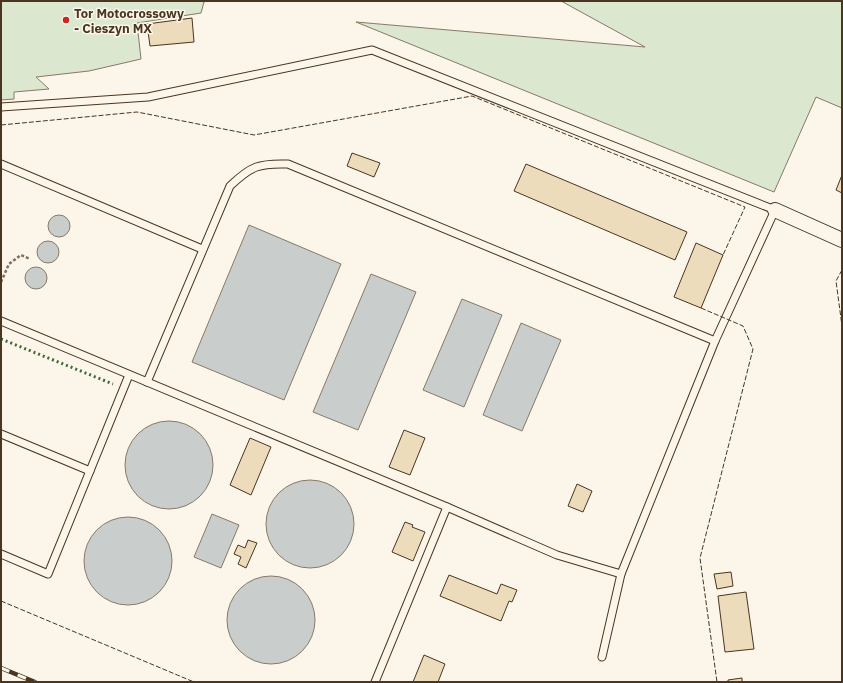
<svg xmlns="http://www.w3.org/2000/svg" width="843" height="683" font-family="'IBM Plex Sans',sans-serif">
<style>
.green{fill:#dce7d0;stroke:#887966}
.water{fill:#c9cecd;stroke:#887966}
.building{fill:#ecdcbc;stroke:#4a3520}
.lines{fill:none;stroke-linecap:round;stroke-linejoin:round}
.service-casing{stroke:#4a3520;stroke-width:9}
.minor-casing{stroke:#4a3520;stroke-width:16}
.path{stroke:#7f6f5c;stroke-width:2.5;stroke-dasharray:3 2;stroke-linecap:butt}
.service{stroke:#fbf6e9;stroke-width:7}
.minor{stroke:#fbf6e9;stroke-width:14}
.rail-casing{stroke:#4a3520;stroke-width:4.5}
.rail{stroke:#fbf6e9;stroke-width:3;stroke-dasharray:9;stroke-linecap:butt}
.hedge{stroke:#436837;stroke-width:3;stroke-dasharray:2 3;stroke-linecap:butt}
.fence{stroke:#4a3520;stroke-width:1;stroke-dasharray:5 2;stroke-linecap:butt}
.poi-dot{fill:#c62828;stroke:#fbf6e9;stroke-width:1.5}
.labels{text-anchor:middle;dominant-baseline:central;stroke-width:3;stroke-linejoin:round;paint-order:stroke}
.poi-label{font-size:13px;font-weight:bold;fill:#4a3520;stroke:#fbf6e9;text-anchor:start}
</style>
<rect width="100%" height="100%" fill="#fbf6e9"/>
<g class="green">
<path d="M1 1H207L204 2 201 13 137 23 141 59 89 71 36 77 49 89 14 92V99L1 100Z"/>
<path d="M561 1H842V108L816 97 774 192 356 22 645 47Z"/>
</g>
<g class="water">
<circle cx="59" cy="226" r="11"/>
<path d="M249 225 341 264 284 400 192 362Z"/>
<circle cx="48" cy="252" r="11"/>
<circle cx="36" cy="278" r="11"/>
<path d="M371 274 416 292 358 430 313 412Z"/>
<path d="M462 299 502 315 464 407 423 390Z"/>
<path d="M521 323 561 340 522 431 483 415Z"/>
<circle cx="169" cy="465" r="44"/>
<circle cx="310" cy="524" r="44"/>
<path d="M212 514 239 525 221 568 194 557Z"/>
<circle cx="128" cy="561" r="44"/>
<circle cx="271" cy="620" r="44"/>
</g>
<g class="building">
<path d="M192 18 194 42 150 46 147 24Z"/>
<path d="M352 153 380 163 374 177 347 166Z"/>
<path d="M526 164 687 232 675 260 514 191Z"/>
<path d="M842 175V193L836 190Z"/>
<path d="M696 243 723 255 701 308 674 297Z"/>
<path d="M404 430 425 438 410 475 389 467Z"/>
<path d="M250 438 271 447 251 495 230 485Z"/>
<path d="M577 484 592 491 583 512 568 506Z"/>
<path d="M405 522 413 525 412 527 425 532 413 561 392 552Z"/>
<path d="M248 540 257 543 246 568 238 564 241 557 234 554 238 545 245 548Z"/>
<path d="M731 572 733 586 717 589 714 574Z"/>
<path d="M449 575 497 594 501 584 517 590 512 602 509 601 501 621 440 596Z"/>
<path d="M746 592 754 649 725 652 718 596Z"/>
<path d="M424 655 445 664 438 682H413Z"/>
<path d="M742 678V682H728V680Z"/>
</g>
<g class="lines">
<defs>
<g id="service">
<path d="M1 107 148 97 372 50 775 210 715 341 621 574 602 657"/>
<path d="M1 164 202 249"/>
<path d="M1 321 447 507 557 555 621 574"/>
<path d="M147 382 230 186C251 166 259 163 288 164L715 341"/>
<path d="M1 434 90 471"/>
<path d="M1 554 48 574 129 375"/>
<path d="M375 682 447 507"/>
</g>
<path id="minor" d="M775 210 842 240"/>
</defs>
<use href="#service" class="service-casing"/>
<use href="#minor" class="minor-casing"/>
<path class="path" d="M1 282 9 264 21 255 30 259"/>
<use href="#service" class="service"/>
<use href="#minor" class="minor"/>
<defs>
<path id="rail" d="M1 668 35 682"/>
</defs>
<use href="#rail" class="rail-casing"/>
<use href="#rail" class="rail"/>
<path class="hedge" d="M1 339 113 384"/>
<g class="fence">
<path d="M1 125 137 112 254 135 472 96 745 207 723 255"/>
<path d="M842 270 836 281 842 326"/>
<path d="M701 308 743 326 753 349 700 558 717 682"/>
<path d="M1 601 194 682"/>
</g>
</g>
<circle class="poi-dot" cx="66" cy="20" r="4"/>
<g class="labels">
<g class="poi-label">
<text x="74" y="13">Tor Motocrossowy<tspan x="74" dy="15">- Cieszyn MX</tspan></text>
</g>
</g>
<rect width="843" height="683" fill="none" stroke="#4a3520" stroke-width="4"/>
</svg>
